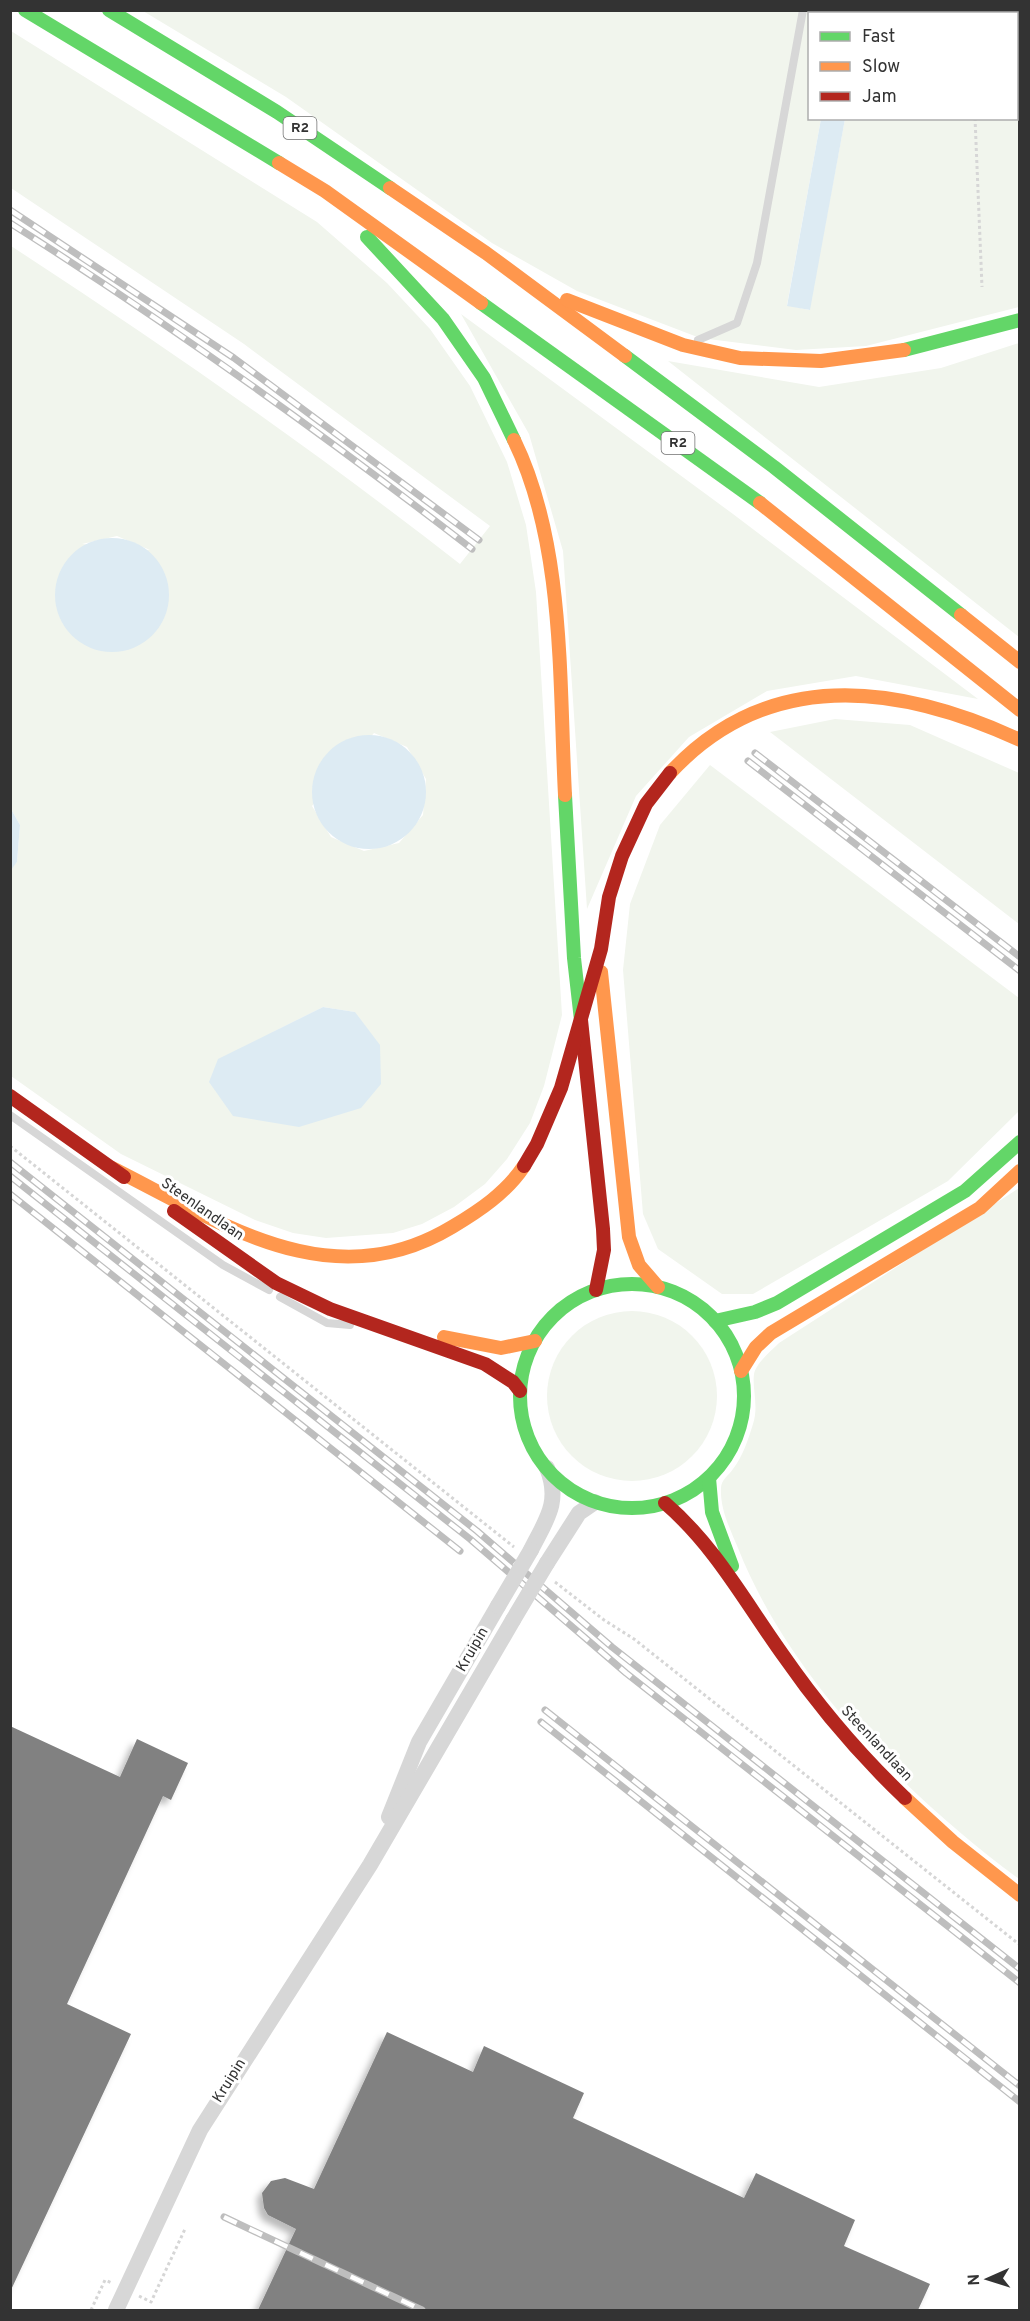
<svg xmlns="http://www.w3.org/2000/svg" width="1030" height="2321" font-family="Overpass,sans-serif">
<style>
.green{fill:#f1f5ed;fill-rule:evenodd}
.water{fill:#ddebf3}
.building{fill:#818181;filter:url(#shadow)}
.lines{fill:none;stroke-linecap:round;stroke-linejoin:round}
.path{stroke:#d6d6d6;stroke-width:3;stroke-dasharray:3 3;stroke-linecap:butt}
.lane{stroke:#d7d7d7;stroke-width:8}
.street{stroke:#d7d7d7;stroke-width:16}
.fast{stroke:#63d668;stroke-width:14}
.slow{stroke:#ff974d;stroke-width:14}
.jam{stroke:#b3261e;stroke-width:14}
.rail-casing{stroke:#bebebe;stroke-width:7}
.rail{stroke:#fff;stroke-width:4.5;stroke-dasharray:14;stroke-linecap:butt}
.street-bridge{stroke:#d7d7d7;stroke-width:16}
.labels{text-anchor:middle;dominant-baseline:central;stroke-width:6;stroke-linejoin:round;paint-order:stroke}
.shield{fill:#fff;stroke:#707070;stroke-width:1.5}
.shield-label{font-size:14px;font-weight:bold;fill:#333}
.street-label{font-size:15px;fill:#333;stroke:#fff}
</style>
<defs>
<filter id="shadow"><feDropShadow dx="-5.5" dy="5.5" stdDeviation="3" flood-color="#0004"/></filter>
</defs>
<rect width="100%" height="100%" fill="#fff"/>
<g class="green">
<path d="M143 11H841L840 13 810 14V118L821 119 787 305 809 310 845 119 1016 118V14L864 13V11H1019V307L866 346 796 350 700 338 577 291 492 243 286 97Z"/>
<path d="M11 31 317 222 387 283 430 329 470 386 507 462 526 525 536 592 562 1015 544 1086 530 1123 507 1159 485 1184 454 1207 422 1224 393 1233 326 1238 293 1233 255 1220 121 1154 11 1076 10 870 17 862 20 825 11 809V246C165 346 315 451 460 564L490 526 244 344 11 188ZM117 536 150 550 82 544ZM374 733 407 747 426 779 423 815 399 843 364 851 331 837 312 806ZM323 1007 355 1012 273 1032Z"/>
<path d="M461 314 733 514 978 699 856 676 767 691 689 737 636 796 587 909 563 551 529 434Z"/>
<path d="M1019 343V637L668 361 819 387 941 368Z"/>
<path d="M835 719 910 725 1019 773V924L770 732Z"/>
<path d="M710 765 1019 998V1111L948 1181 753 1294H722L658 1249 643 1214 623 970 630 904 660 825Z"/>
<path d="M1019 1188V1879C909 1798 789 1678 738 1548 730 1529 720 1509 721 1488 721 1480 729 1475 733 1469 743 1456 748 1440 753 1424 759 1406 752 1389 754 1374 756 1363 771 1351 779 1343Z"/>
<circle cx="632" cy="1396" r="85"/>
</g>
<g class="water">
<path d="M821 119H845L810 310 787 306Z"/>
<circle cx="112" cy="595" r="57"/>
<circle cx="369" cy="792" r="57"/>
<path d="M11 809 20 825 17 862 11 870Z"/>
<path d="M323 1007 355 1012 380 1045 381 1084 361 1108 299 1127 233 1116 209 1082 218 1059Z"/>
</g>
<g class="building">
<path d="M10 1726 120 1777 137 1739 188 1763 171 1800 163 1796 67 2004 131 2034 10 2292Z"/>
<path d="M387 2032 473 2072 484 2046 584 2093 573 2118 744 2198 756 2173 855 2220 844 2246 930 2284 918 2310H258L296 2229 268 2215 264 2208 262 2193 271 2181 285 2178 314 2189Z"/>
</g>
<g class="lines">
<g class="path">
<path d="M970 10V14"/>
<path d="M975 118 982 287"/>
<path d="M10 1146 514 1547"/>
<path d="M555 1582 604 1620 634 1639 1020 1945"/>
<path d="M139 2296 151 2302 185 2229"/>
<path d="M91 2310 105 2280 112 2283"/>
</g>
<g class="lane">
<path d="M698 340 737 323 757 263 803 10"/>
<path d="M10 1115 223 1265 269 1290"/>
<path d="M280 1297 327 1323 350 1325"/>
</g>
<g class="street">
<path d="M531 1550C546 1520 561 1502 547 1468"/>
<path d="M547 1563 579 1513 595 1502"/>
<path d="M389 1817 419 1742 498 1606"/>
<path d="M116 2310 200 2130 370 1865 513 1620"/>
</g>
<g class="fast">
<path d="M25 10 279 163"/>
<path d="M109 10 277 112 390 188"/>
<path d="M367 237 443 319 484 378 514 440"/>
<path d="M481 303 760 503"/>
<path d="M904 350 1020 320"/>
<path d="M625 356 774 467 961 615"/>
<path d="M565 795 574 958 581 1020"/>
<circle cx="632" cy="1396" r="112"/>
<path d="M715 1321 755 1312 777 1303 965 1191 1020 1142"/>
<path d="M709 1478 712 1512 732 1566"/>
</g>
<g class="slow">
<path d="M279 163 325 191 481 303"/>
<path d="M390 188 486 253 625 356"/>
<path d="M567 300 683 345 740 358 821 361 904 350"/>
<path d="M514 440C565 544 559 682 565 795"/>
<path d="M760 503 1020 710"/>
<path d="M961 615 1020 662"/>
<path d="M670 773C769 666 899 684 1020 740"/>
<path d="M601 972 629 1237 639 1265 658 1287"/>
<path d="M112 1168C220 1222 331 1300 452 1227 479 1211 506 1193 524 1166"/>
<path d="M444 1337 501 1348 535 1341"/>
<path d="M741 1371 756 1347 771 1333 980 1208 1020 1171"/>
<path d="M905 1798 953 1842 1020 1895"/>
</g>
<g class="jam">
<path d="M581 1020 603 1229 604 1250 596 1290"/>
<path d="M10 1096 124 1177"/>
<path d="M524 1166 537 1144 561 1088 601 949 609 897 622 856 646 804 670 773"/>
<path d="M174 1211 276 1283 330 1309 485 1364 513 1382 520 1391"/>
<path d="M665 1503C715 1546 745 1602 783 1655 819 1707 860 1755 905 1798"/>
</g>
<defs>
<g id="rail">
<path d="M10 210 234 358 479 540"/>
<path d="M10 223C170 324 323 434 472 549"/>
<path d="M755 753 1020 957"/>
<path d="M748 761 1020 971"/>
<path d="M10 1162 477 1531 612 1647 1020 1969"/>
<path d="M10 1176 470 1539 626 1673 1020 1983"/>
<path d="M10 1194 460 1551"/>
<path d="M545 1710 1020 2086"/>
<path d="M541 1722 1020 2102"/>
<path d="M224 2217 422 2310"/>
</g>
</defs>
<use href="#rail" class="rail-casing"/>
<use href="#rail" class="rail"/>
<g class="street-bridge">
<path d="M498 1606 531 1550"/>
<path d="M513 1620 547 1563"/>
</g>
</g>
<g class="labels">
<g class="shield">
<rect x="283.5" y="117" width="33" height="22" rx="4.5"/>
<rect x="661.5" y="432" width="33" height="22" rx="4.5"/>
</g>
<g class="shield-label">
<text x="300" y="128">R2</text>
<text x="678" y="443">R2</text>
</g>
<g class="street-label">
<text transform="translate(202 1210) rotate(35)">Steenlandlaan</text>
<text transform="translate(473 1650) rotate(-60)">Kruipin</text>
<text transform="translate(876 1744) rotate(47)">Steenlandlaan</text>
<text transform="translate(230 2081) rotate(-58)">Kruipin</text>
</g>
</g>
<rect width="1030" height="2321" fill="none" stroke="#333333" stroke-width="24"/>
<rect x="808" y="12" width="210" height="108" fill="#ffffff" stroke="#adadad" stroke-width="1.5"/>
<rect x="820" y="32" width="30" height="9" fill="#63d668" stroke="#adadad" stroke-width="1.5"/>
<text x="862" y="42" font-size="18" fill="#333333">Fast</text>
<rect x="820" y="62" width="30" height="9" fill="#ff974d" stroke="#adadad" stroke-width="1.5"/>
<text x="862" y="72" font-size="18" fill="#333333">Slow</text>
<rect x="820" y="92" width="30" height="9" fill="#b3261e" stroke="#adadad" stroke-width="1.5"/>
<text x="862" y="102" font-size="18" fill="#333333">Jam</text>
<g transform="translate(988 2279) rotate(267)" stroke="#ffffff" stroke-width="4.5" paint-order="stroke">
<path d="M0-4.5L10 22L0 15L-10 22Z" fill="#333333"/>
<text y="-9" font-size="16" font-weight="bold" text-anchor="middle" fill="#333333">N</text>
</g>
</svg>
